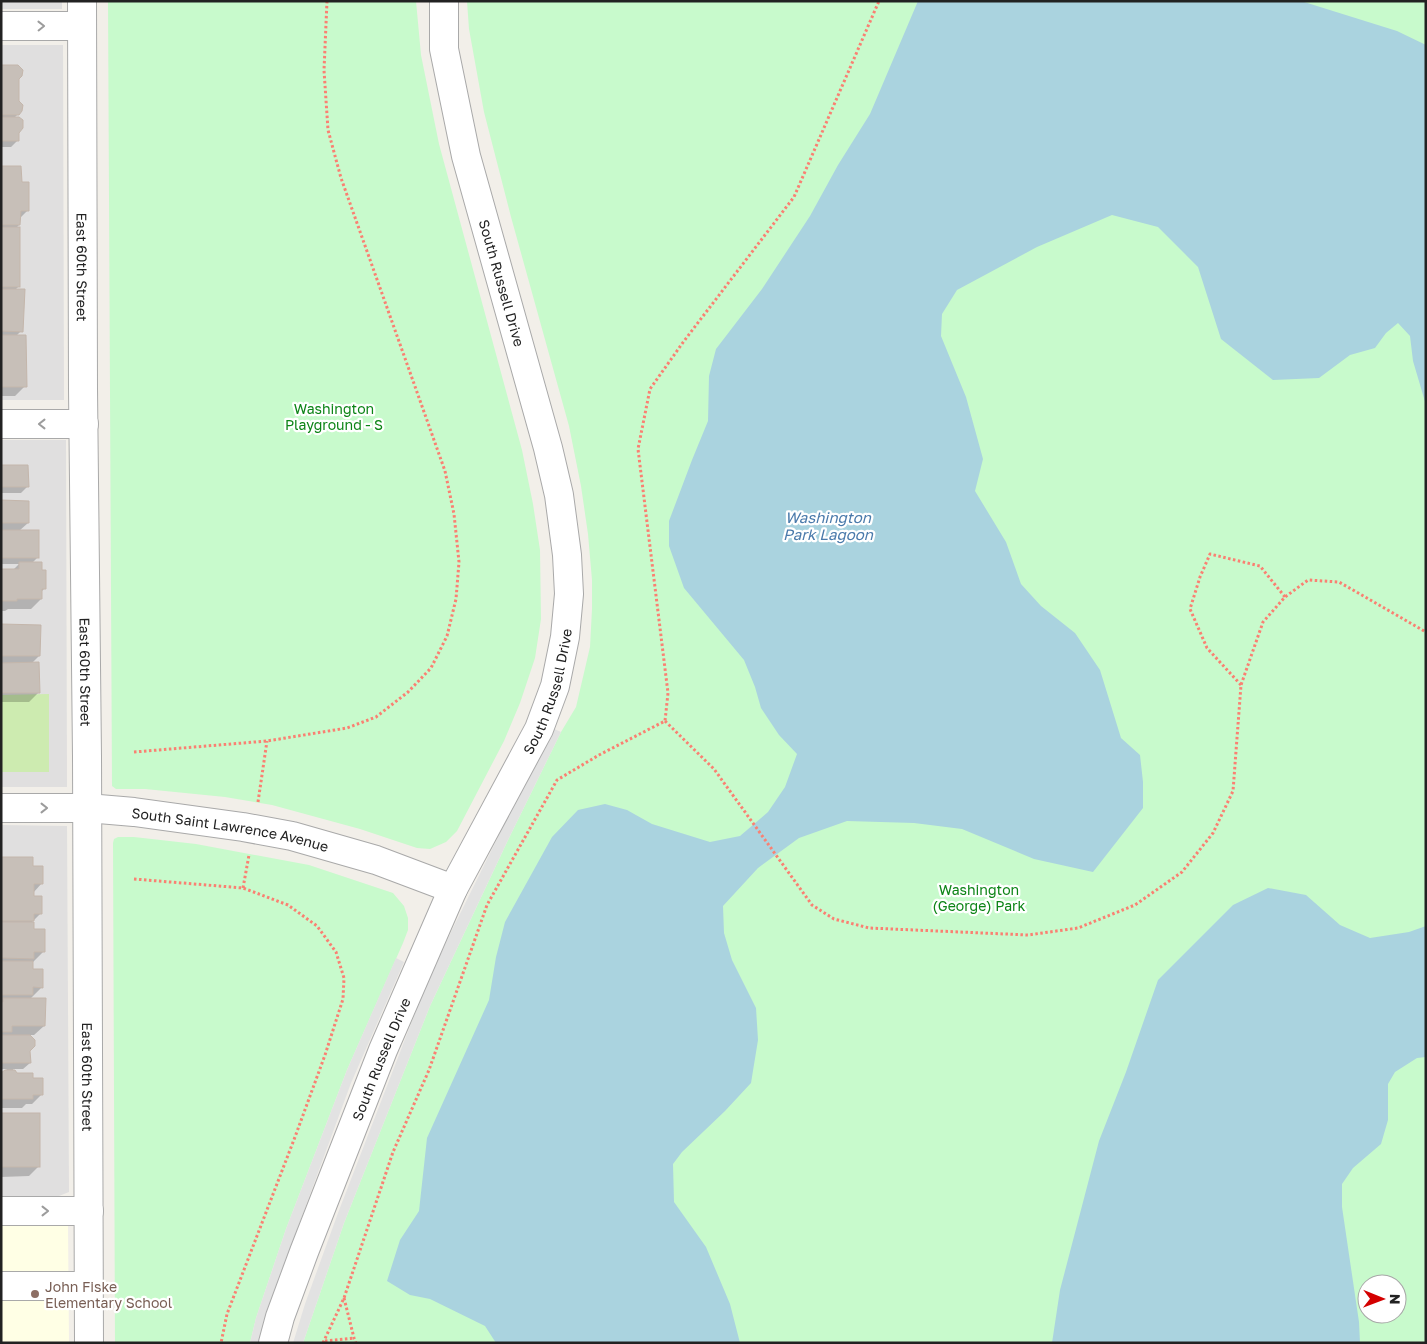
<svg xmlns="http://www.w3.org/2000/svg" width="1427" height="1344" font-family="'Golos Text',sans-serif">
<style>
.residential{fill:#e0dfdf}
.education{fill:#ffffe5}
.grass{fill:#cdebb0}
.park{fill:#c8facc;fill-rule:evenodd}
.parking{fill:#e2e2e2}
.water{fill:#aad3df}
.shadow{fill:#0003}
.building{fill:#c7bfb8;stroke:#c4b6ab}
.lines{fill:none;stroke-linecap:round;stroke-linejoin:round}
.minor-casing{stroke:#a9a9a9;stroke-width:30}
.path{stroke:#fa8072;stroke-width:3;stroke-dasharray:2.5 2.5;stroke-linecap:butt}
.minor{stroke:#fff;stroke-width:28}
.oneway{stroke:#9c9c9c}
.education-dot{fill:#8d6e63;stroke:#fff;stroke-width:2}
.labels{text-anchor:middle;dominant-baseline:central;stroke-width:4.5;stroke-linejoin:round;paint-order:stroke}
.street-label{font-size:14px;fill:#222;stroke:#fff}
.park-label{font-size:14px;fill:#0c8416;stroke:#fff}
.education-label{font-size:14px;fill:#785e54;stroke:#fff;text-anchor:start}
.water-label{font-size:15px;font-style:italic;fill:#4a7aab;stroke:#fff}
</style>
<rect width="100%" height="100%" fill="#f2efe9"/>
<g class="residential">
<rect x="1" y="1" width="61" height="8"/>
<path d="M1 45H63L64 400H1Z"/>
<path d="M1 440H66L67 787H1Z"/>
<path d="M1 825 67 826 69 1192 49 1200 1 1199Z"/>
</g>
<path class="education" d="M68 1225 69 1343H1V1226Z"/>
<path class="grass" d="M49 694V772H1V695Z"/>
<g class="park">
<path d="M108 1H416L421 55 439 144 522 450 533 504 540 550 541 619 535 658 520 703 504 741 457 831 446 842 430 849 417 848 360 829 272 805 225 797 145 789H116L112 786Z"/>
<path d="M467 1H1426V1343H303L344 1223 430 1006 508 840 561 732 576 707 590 647 592 609V580L588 534 581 486 569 426 511 217 484 112 469 29ZM1367 1284H1397V1314H1367Z"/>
<path d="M118 837H134L196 844 309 865 393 893 404 906 408 918V930L403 943 347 1070 286 1229 256 1318 250 1343H115L113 843 114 839Z"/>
</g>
<g class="parking">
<path d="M552 728 561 732 508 840 430 1006 344 1223 303 1343H293L305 1304 338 1213 424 990 451 932Z"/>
<path d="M396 958 404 962 351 1083 298 1227 260 1343H250L256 1318 286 1229 347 1070Z"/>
</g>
<g class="water">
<path d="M918 1H1301L1397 31 1426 45V405L1413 361 1410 336 1398 323 1386 333 1375 348 1350 355 1319 378 1273 380 1221 339 1198 267 1158 227 1112 215 1037 247 957 290 942 314 941 336 966 397 983 459 975 491 1006 542 1021 584 1041 606 1075 633 1100 670 1121 738 1140 755 1143 782V808L1093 872 1034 859 962 829 914 823 847 821 799 838 758 868 723 906 724 933 732 960 756 1008 758 1040 751 1083 725 1111 682 1152 673 1164 674 1202 706 1247 730 1304 740 1343H496L485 1326 430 1299 410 1295 387 1281 400 1240 419 1211 427 1138 489 1000 496 957 505 922 552 837 578 810 605 804 627 810 652 824 710 842 740 836 768 812 785 787 797 754 779 735 761 708 755 687 744 660 684 588 669 546V521L692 460 708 421 709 376 716 349 762 289 810 216 838 165 870 114Z"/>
<path d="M1268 888 1306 895 1340 925 1370 938 1409 932 1426 926V1057L1417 1058 1395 1072 1388 1084V1120L1381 1144 1353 1168 1342 1184V1207L1359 1322 1360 1343H1052L1060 1290 1099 1141 1126 1072 1158 980 1233 905Z"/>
</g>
<g class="shadow">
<path d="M1 66 18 79V101L21 111 14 118 18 132V140L11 147H1Z"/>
<path d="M1 167 20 183 28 210 19 219V225L16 228 19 286 14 291 22 330 16 336 25 386 15 396H1Z"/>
<path d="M1 466 27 487 21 493H1Z"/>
<path d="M1 502 28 523 19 531 37 558 32 563 44 589 41 592V599L31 609H8L5 611H1V570H13L19 564H1Z"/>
<path d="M1 625 39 656 31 664 39 692 29 702H1Z"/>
<path d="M1 858 31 867 42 883 33 893V897L41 913 31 923 43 952 33 962H32V970L42 987 30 999 44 1026 34 1035H29L30 1063 23 1069H13L16 1075 32 1079 42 1094 32 1104H26L22 1108H1V1075L7 1069H1Z"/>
<path d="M1 1114 39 1166 29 1176 1 1177Z"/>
</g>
<g class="building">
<path d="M1 65H18L23 70 22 76 19 79V101L23 105 22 111 19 115H1Z"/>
<path d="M1 117H19L23 120V128L19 133V141H1Z"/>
<path d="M1 166H21L22 182H29V211H21L20 225H1Z"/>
<rect x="1" y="227" width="19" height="60"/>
<path d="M1 289H25L23 332 1 331Z"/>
<path d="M1 335H26L27 387H1Z"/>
<path d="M1 465H28L29 487H1Z"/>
<path d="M1 500 29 501V523H1Z"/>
<rect x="1" y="530" width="38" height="28"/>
<path d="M19 562H42V570H46V589H42V599H17V601H1V569H19Z"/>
<path d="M1 624 41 625 40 656H1Z"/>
<path d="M39 662 40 693H1V663Z"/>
<path d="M1 857H33V866H43V884H34V896H42V914H34V921H1Z"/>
<path d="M1 922H34V929H45V952H34V959L1 958Z"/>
<path d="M1 961H33V969H43V988L33 987V995H1Z"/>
<path d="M3 998H46L45 1026H12V1032H1V1002H3Z"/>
<path d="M1 1035H30L35 1040V1046L30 1051 31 1063H1Z"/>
<path d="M5 1070H15L17 1073H33V1078H43V1095H33V1099H1V1073Z"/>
<rect x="1" y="1113" width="39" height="54"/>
</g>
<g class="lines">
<defs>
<g id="minor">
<path id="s1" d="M82 1 83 389 87 756 89 1343"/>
<path d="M1 26H81"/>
<path d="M1 424H84"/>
<path id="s2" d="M1 808H87L134 812 243 827 292 836 376 860 453 889"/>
<path d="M1 1211H89"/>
<path d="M1 1286H89"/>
<path id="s3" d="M273 1343 280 1317 304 1252 383 1050 453 889 539 729 555 686 565 637 569 594 567 555 559 495 548 448 466 156 444 49V1"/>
</g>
</defs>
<use href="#minor" class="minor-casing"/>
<g class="path">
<path d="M1241 685 1207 648 1190 609 1200 577 1210 554 1260 566 1285 597"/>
<path d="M665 721 714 769 812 905 834 919 869 928 1028 935 1078 928 1135 905 1182 872 1213 833 1233 791 1241 685 1263 622 1285 597 1308 580 1339 582 1426 632"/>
<path d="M134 752 267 741 347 728 376 717 408 692 431 668 447 636 456 599 459 562 454 514 445 471 341 178 328 130 324 70 327 1"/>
<path d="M258 802 267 741"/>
<path d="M134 879 243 888 288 905 317 926 336 952 344 978 343 999 325 1055 295 1137 227 1314 221 1343"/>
<path d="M243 888 249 855"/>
<path d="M344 1298 354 1338 356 1343"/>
<path d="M325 1341 354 1338"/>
<path d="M323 1343 344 1298 393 1152 429 1070 487 905 557 780 599 755 665 721 668 693 638 449 650 389 684 341 794 197 879 1"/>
</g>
<use href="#minor" class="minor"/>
</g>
<defs><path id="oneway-chevron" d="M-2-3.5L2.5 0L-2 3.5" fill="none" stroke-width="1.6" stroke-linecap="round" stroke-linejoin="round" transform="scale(1.25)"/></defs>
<g class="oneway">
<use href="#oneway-chevron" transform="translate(41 26) rotate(-1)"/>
<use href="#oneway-chevron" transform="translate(42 424) rotate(-180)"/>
<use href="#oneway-chevron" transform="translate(44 808)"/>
<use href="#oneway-chevron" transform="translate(45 1211)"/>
</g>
<circle class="education-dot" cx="35" cy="1294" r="5"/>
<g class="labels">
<g class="street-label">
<text stroke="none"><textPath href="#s1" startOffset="266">East 60th Street</textPath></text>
<text transform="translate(502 283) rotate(74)">South Russell Drive</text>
<text stroke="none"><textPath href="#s1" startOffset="671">East 60th Street</textPath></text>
<text stroke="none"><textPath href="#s3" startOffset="709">South Russell Drive</textPath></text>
<text stroke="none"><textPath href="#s2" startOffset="231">South Saint Lawrence Avenue</textPath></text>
<text stroke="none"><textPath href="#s3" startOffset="304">South Russell Drive</textPath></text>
<text stroke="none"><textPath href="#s1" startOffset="1076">East 60th Street</textPath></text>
</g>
<g class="park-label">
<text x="334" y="408">Washington<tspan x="334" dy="16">Playground - S</tspan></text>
<text x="979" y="889">Washington<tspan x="979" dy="16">(George) Park</tspan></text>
</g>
<g class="education-label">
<text x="45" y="1286">John Fiske<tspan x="45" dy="16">Elementary School</tspan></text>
</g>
<g class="water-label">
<text x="828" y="517">Washington<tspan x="828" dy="17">Park Lagoon</tspan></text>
</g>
</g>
<rect width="1427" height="1344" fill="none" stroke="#222222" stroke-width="5"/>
<g transform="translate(1382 1299) rotate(91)"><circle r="24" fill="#ffffff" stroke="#a7a7a7"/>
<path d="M0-4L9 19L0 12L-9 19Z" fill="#d40000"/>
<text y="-8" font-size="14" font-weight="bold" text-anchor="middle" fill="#222222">N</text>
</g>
</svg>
